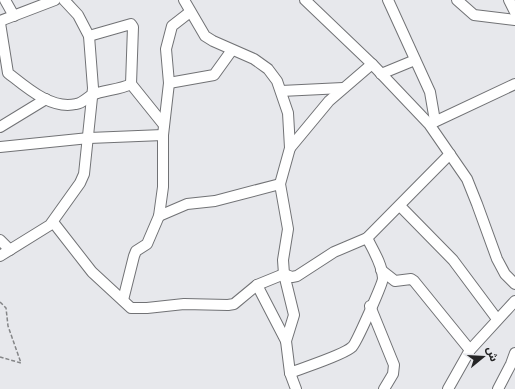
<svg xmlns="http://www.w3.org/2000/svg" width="515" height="389" font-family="'Varela Round','Noto Sans Arabic',sans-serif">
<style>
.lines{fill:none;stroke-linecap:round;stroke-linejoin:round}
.minor-casing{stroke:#717275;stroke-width:12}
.path{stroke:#848587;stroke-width:1.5;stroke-dasharray:4 2;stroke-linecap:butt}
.minor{stroke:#fff;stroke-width:10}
</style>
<rect width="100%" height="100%" fill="#e7e8ec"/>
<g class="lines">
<defs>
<g id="minor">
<path d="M5 0 14 16"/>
<path d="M184 0 205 36 213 41 254 59 268 69 277 81 288 113 290 148 280 184 288 229 283 260 284 274 294 315 286 341 290 373 296 389"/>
<path d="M305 0 372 64 429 124 467 179 477 204 497 259 505 274 515 284"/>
<path d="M388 0 430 92 435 121"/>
<path d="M457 0 474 15 515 20"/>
<path d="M509 0 515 12"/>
<path d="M0 21 55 0"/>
<path d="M0 23 8 73C26 87 51 110 76 104 83 103 86 98 92 95 104 90 119 90 131 84"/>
<path d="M89 36 131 24 133 27 131 84 164 125"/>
<path d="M381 74 415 60"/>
<path d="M169 83 214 75 232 50"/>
<path d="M281 91 343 88"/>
<path d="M430 124 515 84"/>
<path d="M0 127 46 99"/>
<path d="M0 147 89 138 163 135"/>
<path d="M290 148 329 101 372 64"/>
<path d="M400 206 453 260 497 319"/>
<path d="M159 216 187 204 215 201 280 184"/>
<path d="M53 222 92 272 131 308H147L184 304 228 305 234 304 257 285 284 274 292 277 297 276 334 252 367 238 450 154"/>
<path d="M0 240 10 250"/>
<path d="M0 256 50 225 80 183 84 174 93 88 89 36 78 15 64 0"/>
<path d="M381 270 395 281 411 279 414 281 470 350"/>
<path d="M257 285 286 341"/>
<path d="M123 300 134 256 136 251 147 244 159 216 163 187V135L169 83 166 49 172 26 190 12"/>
<path d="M370 306 394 365 393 374 384 389"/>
<path d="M290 373C302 368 344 355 352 347 356 344 383 283 383 278 382 264 373 250 367 238"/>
<path d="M448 389 470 350 515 301"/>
<path d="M498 389 511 364 515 353"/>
</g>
</defs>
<use href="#minor" class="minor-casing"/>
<path class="path" d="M0 302 6 308 8 326 21 363 0 357"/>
<use href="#minor" class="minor"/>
</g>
<g transform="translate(483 357) rotate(72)" stroke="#e7e8ec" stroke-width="3" paint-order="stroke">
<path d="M0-3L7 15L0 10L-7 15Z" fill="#252526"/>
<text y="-6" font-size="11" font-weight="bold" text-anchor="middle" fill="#252526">ش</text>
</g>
</svg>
